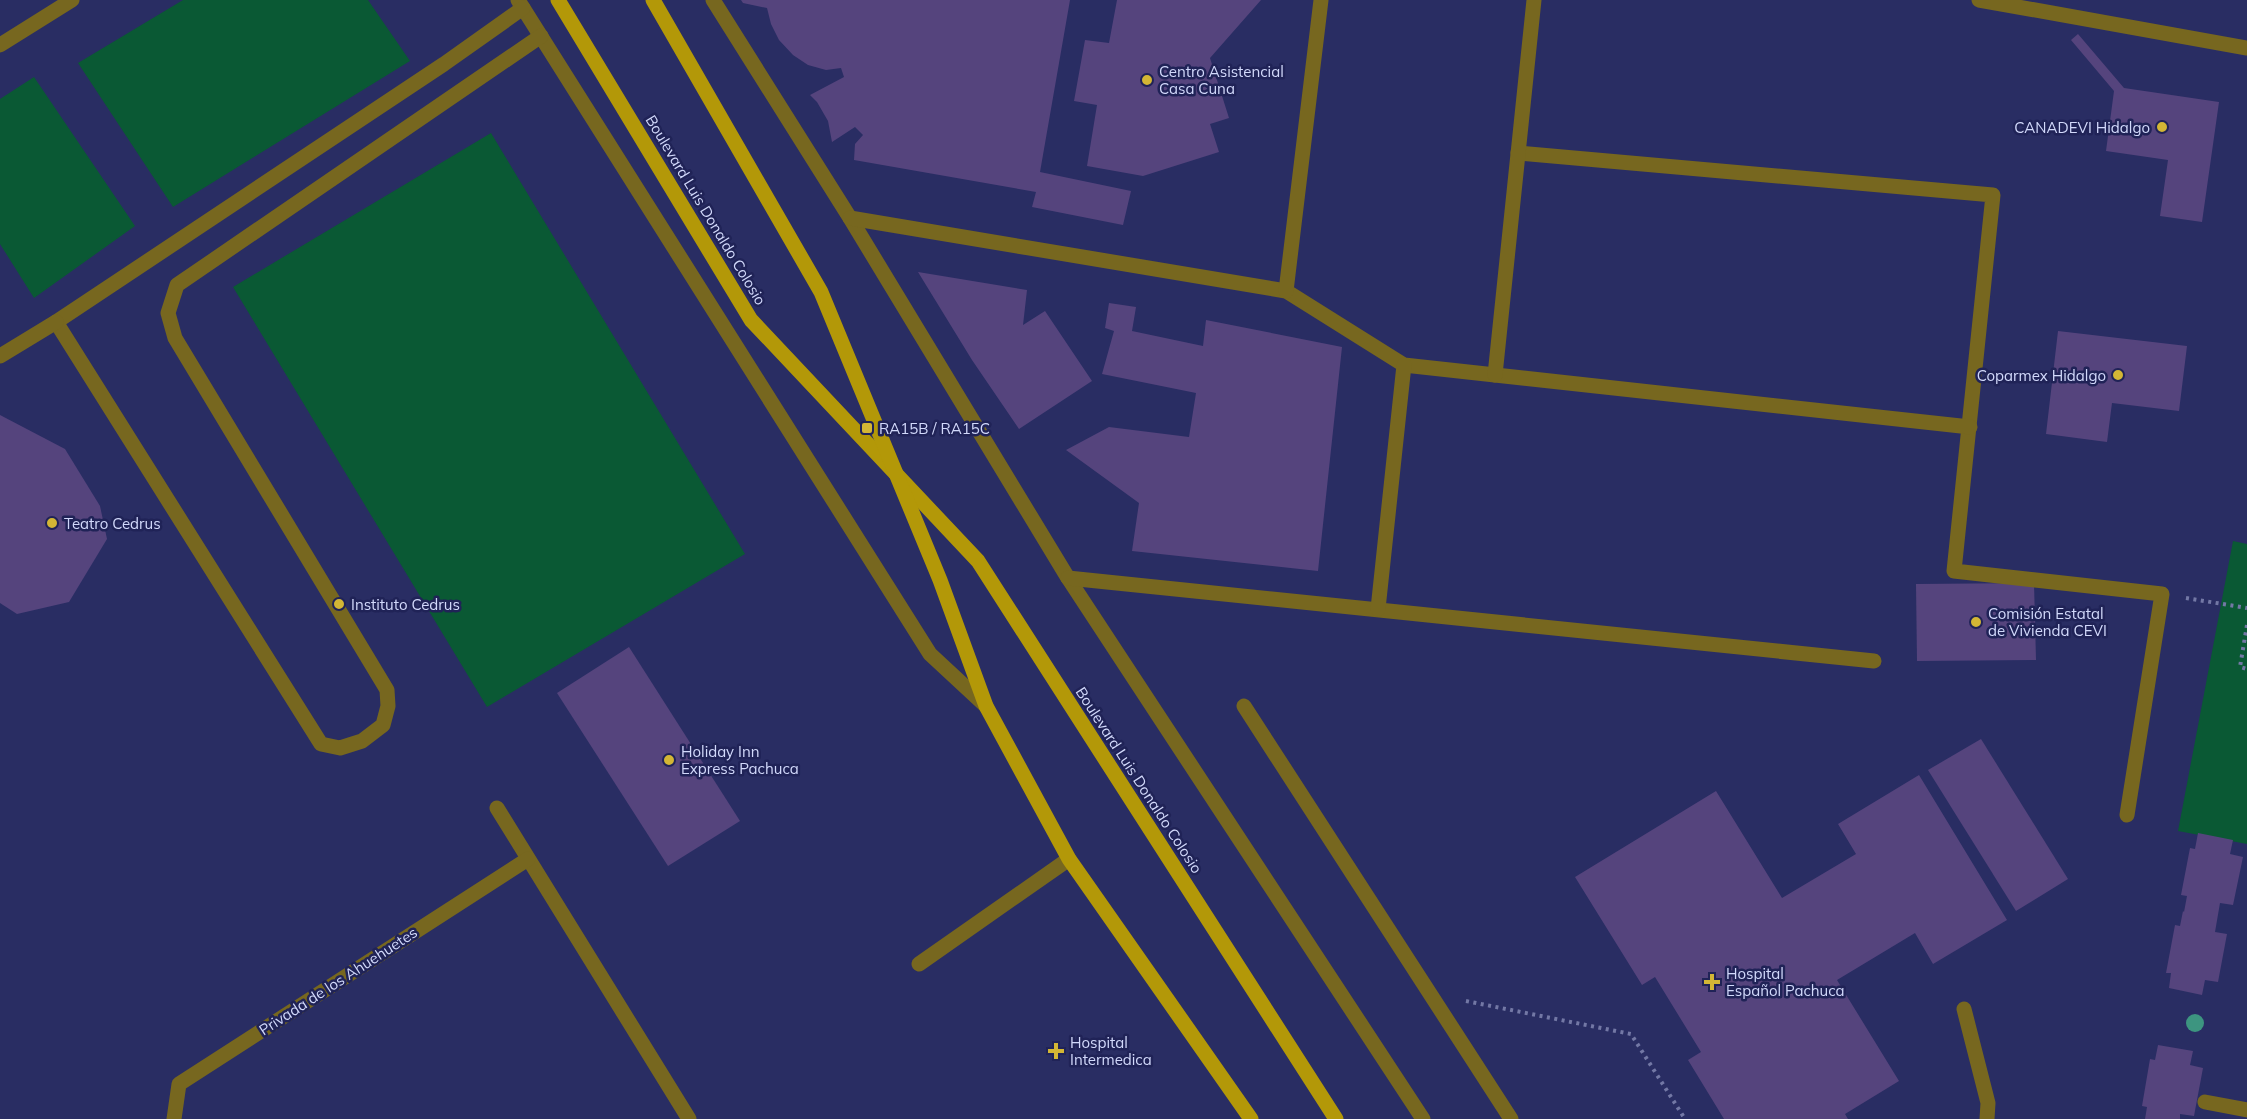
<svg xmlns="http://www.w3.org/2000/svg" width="2247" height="1119" font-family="Mulish,sans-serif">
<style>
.green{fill:#0a5934}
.building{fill:#55447d}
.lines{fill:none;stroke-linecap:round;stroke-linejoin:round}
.path{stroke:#7378a5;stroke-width:4;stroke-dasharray:3 4.5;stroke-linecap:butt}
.minor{stroke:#77671f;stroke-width:15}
.major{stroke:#b39808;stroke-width:15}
.tree{fill:#3d9580}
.poi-dot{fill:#d3b635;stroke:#202357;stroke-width:2}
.labels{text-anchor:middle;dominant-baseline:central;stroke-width:5;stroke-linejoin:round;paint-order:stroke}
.poi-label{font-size:15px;fill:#d2d9fb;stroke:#202357;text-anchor:start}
.street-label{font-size:15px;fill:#d2d9fb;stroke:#202357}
</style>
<rect width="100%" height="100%" fill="#292d63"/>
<g class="green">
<path d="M183 0H368L410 61 173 207 78 63Z"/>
<path d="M34 77 135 226 34 298 0 244V99Z"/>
<path d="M491 133 745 554 487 707 233 287Z"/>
<path d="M2233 541 2247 544V844L2178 831Z"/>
</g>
<g class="building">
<path d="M741 0H1070L1040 172 1131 191 1123 225 1032 207 1036 192 854 160 855 144 863 135 855 127 832 142 828 121 817 102 810 95 844 77 841 68 826 70 808 65 793 55 779 40 771 24 767 8 743 3Z"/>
<path d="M1117 0H1261L1210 58 1229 118 1210 124 1219 152 1143 176 1087 166 1097 105 1074 101 1085 40 1109 43Z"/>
<path d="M2078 34 2124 88 2219 102 2202 222 2160 216 2168 160 2106 151 2114 91 2071 40Z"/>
<path d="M918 272 1027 290 1023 325 1045 311 1092 381 1019 429 972 360Z"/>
<path d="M1109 303 1136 307 1132 331 1203 346 1206 320 1342 347 1318 571 1132 551 1139 503 1066 450 1109 427 1189 437 1196 393 1102 374 1114 331 1105 328Z"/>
<path d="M2058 331 2187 346 2179 411 2112 403 2107 442 2046 434Z"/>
<path d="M0 415 65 449 100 506 107 539 69 602 17 614 0 603Z"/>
<path d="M2034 583 2036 660 1917 661 1916 584Z"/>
<path d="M629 647 740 821 668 866 557 693Z"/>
<path d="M1981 739 2068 879 2016 911 1928 770Z"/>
<path d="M1919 775 2007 920 1933 964 1915 933 1837 980 1899 1081 1845 1114 1848 1119H1724L1688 1060 1701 1052 1655 977 1642 985 1575 877 1716 791 1782 898 1856 854 1838 824Z"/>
<path d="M2198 833 2233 840 2230 854 2243 857 2233 905 2220 903 2215 932 2227 934 2218 982 2205 980 2202 995 2169 988 2171 973H2166L2175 925 2180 926 2183 911 2184 912 2187 896 2181 895 2190 848 2195 849Z"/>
<path d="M2158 1045 2193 1051 2190 1065 2203 1068 2194 1116 2180 1114V1119H2145L2147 1107 2142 1106 2150 1059 2155 1060Z"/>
</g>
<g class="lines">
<g class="path">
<path d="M2186 598 2247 608"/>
<path d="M2247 625 2240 667 2247 669"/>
<path d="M1466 1001 1631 1034 1685 1119"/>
</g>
<g class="minor">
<path d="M518 0 930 654 986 706"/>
<path d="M713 0 850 218 1068 578 1423 1119"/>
<path d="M1979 0 2247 48"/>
<path d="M523 8 444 64 56 322 321 744 340 748 362 741 383 725 388 706 387 690 175 338 168 313 177 285 541 36"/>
<path d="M0 45 72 0"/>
<path d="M1518 153 1993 195 1954 571 2162 594 2127 815"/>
<path d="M850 218 1286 291 1404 365 1970 427"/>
<path d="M1286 291 1321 0"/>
<path d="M0 356 56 322"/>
<path d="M1495 375 1534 0"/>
<path d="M1068 578 1874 661"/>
<path d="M1378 609 1404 365"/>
<path d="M1244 706 1511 1119"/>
<path d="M497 808 689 1119"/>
<path d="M919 964 1069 859"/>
<path d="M1964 1009 1988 1103 1987 1119"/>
<path d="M2205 1102 2247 1110"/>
<path d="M174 1119 179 1084 528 859"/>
</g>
<g class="major">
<path d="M558 0 751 320 978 561 1336 1119"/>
<path d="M653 0 821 292 940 580 986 706 1069 859 1251 1119"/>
</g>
</g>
<circle class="tree" cx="2195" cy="1023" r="9"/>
<g class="poi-dot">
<circle cx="1147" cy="80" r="6"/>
<circle cx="2162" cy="127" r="6"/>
<circle cx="2118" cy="375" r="6"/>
<rect x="861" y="422" width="12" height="12" rx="3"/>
<circle cx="52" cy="523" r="6"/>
<circle cx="339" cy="604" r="6"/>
<circle cx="1976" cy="622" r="6"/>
<circle cx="669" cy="760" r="6"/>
<path d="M1709 973h6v6h6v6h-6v6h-6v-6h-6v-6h6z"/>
<path d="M1053 1042h6v6h6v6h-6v6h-6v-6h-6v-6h6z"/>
</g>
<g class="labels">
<g class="poi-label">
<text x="1159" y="71">Centro Asistencial<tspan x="1159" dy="17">Casa Cuna</tspan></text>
<text x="2150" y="127" text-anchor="end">CANADEVI Hidalgo</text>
<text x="2106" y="375" text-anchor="end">Coparmex Hidalgo</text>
<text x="879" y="428">RA15B / RA15C</text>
<text x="64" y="523">Teatro Cedrus</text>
<text x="351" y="604">Instituto Cedrus</text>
<text x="1988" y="613">Comisión Estatal<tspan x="1988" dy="17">de Vivienda CEVI</tspan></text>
<text x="681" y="751">Holiday Inn<tspan x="681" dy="17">Express Pachuca</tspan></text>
<text x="1726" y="973">Hospital<tspan x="1726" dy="17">Español Pachuca</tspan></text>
<text x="1070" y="1042">Hospital<tspan x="1070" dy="17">Intermedica</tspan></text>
</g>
<g class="street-label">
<text transform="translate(706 210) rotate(59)">Boulevard Luis Donaldo Colosio</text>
<text transform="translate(1139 780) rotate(57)">Boulevard Luis Donaldo Colosio</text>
<text transform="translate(338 981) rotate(-33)">Privada de los Ahuehuetes</text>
</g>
</g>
</svg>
